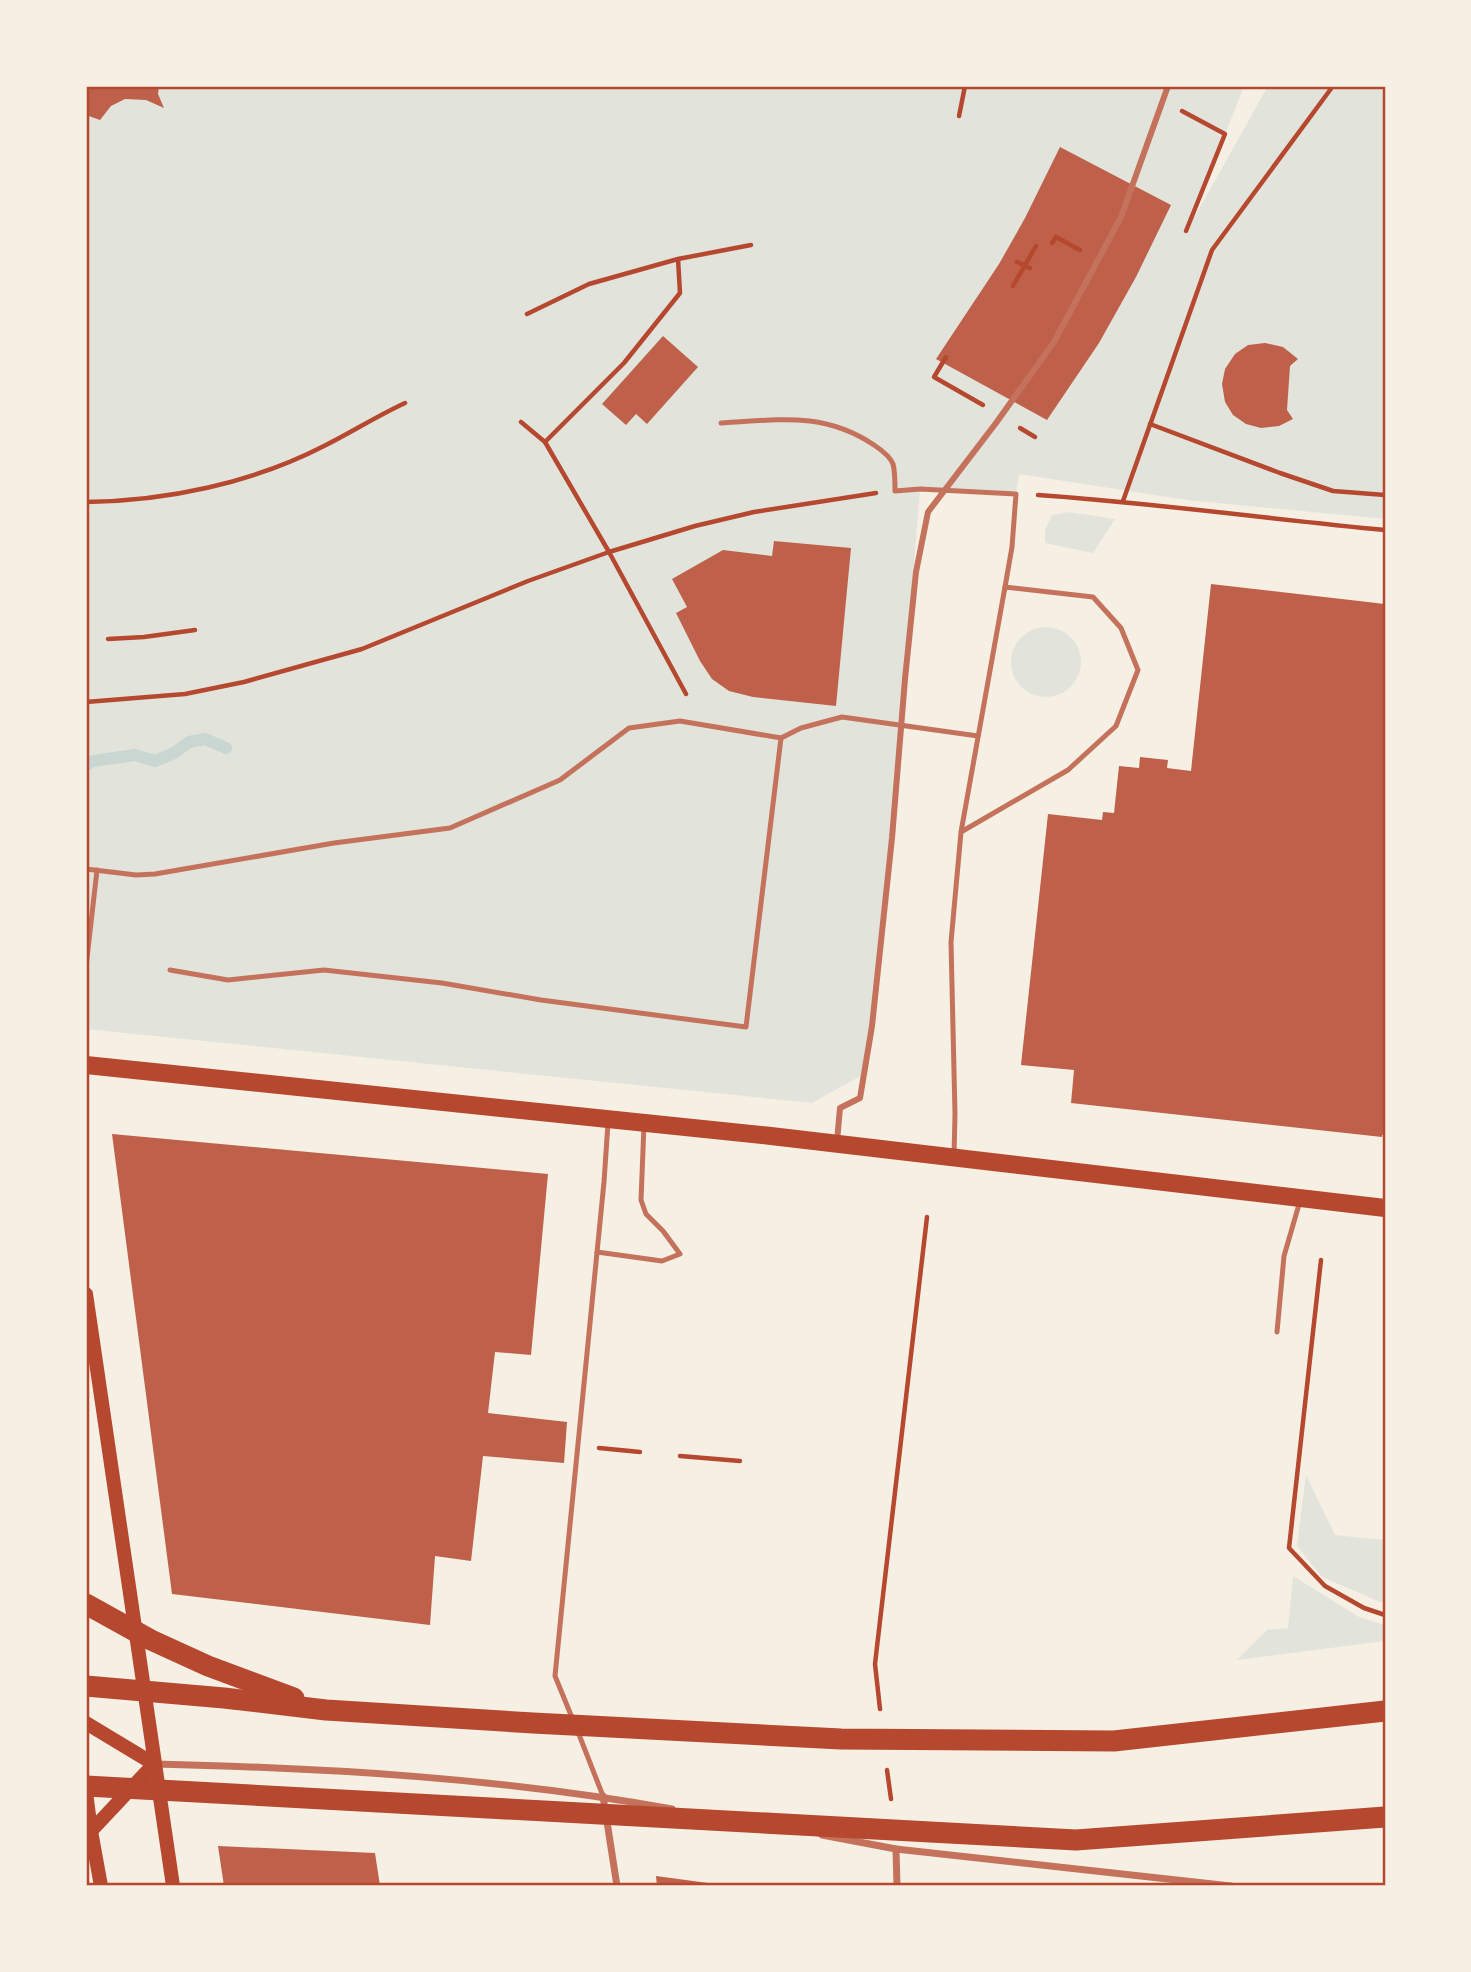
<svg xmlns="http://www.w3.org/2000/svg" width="1471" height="1972" font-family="'Sofia Sans Condensed',sans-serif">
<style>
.green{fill:#e2e4dc}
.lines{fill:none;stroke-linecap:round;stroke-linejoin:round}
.stream{stroke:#c9d6d2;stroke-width:12}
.building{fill:#bf614a}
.path{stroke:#b5482f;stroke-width:4.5}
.service{stroke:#c5725c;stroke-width:5}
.pedestrian{stroke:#c5725c;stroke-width:6}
.minor{stroke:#c5725c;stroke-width:7}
.secondary{stroke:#b5482f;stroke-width:14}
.primary{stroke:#b5482f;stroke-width:18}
.motorway{stroke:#b5482f;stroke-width:21}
.neatline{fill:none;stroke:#b5482f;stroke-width:2.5}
</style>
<rect width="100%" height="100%" fill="#f6efe4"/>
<g class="green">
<path d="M86 86H1244L1190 225 1268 86H1385V519L1187 500 1019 474 1016 494 920 489 892 838 866 1073 812 1103 86 1029Z"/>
<path d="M1069 512 1115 519 1093 553 1045 543V530L1052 515Z"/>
<circle cx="1046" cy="662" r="35"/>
<path d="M1306 1475 1335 1535 1385 1540V1604L1322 1577 1297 1546Z"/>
<path d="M1293 1576 1359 1617 1385 1625V1641L1237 1660 1267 1630 1288 1628Z"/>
</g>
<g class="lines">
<path class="stream" d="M86 765 93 761 135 755 155 761 174 753 189 742 205 739 226 748"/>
</g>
<g class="building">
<path d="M86 86H159L158 94 164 108 146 100 125 99 111 106 100 120 86 115Z"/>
<path d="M1060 147 1171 205 1136 277 1099 343 1047 420 936 359 999 264 1025 218Z"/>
<path d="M663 336 698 367 647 424 636 414 626 425 602 404Z"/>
<path d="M1265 343 1283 347 1298 359 1290 366 1287 410 1293 419 1279 426 1261 428 1246 424 1233 415 1225 402 1222 384 1225 369 1235 354 1248 345Z"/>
<path d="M774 541 851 548 836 706 753 697 729 691 712 679 700 661 676 613 687 607 672 579 723 550 772 556Z"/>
<path d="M1211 584 1385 604V1135H1382V1137L1071 1103 1074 1070 1021 1065 1048 814 1102 820 1103 812 1114 813 1119 766 1139 768 1140 757 1168 760 1167 768 1191 771Z"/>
<path d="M112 1134 548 1174 531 1355 495 1352 488 1413 567 1422 564 1463 483 1456 471 1561 435 1556 430 1625 172 1594Z"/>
<path d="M218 1846 375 1853 380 1886H224Z"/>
<path d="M656 1876 723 1885V1886H657Z"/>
</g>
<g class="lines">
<g class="path">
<path d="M1182 111 1225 134 1186 231"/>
<path d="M959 116 965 86"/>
<path d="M1052 243 1056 237 1080 250"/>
<path d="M1017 262 1030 268"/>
<path d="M1013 286 1036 246"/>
<path d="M527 314 589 284 678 259 751 245"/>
<path d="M946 357 934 377 983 405"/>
<path d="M521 422 545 442 609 552 686 694"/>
<path d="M1150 424 1280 473 1333 491 1385 495"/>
<path d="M1020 428 1035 437"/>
<path d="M545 442 624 363 680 293 678 259"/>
<path d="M1038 495C1154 503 1269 519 1385 530"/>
<path d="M1123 501 1212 250 1333 86"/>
<path d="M86 502C167 501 252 483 324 446 352 432 377 416 405 403"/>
<path d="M108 639 144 637 195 630"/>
<path d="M86 702 185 694 244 682 362 649 528 581 609 552 695 526 754 512 876 493"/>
<path d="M1321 1260 1289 1548 1325 1586 1364 1608 1385 1615"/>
<path d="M599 1448 640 1452"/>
<path d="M680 1456 740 1461"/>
<path d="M880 1709 875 1664 927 1217"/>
<path d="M887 1770 891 1799"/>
</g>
<g class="service">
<path d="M721 423C778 420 823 411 874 445 880 449 890 456 893 464 895 471 895 483 895 491L920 489 1016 494 1012 547 1005 587"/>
<path d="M781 738 801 728 842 717 978 736"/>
<path d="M86 869 136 875 155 874 334 843 450 828 560 780 629 728 680 721 781 738 746 1027 541 1000 442 983 324 970 228 980 170 970"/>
<path d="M86 967 97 870"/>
<path d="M954 1156 955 1114 951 942 961 832 1005 587 1093 597 1121 628 1138 670 1116 726 1068 770 961 832"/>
<path d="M597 1252 662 1261 680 1254 663 1231 646 1214 641 1200 644 1125"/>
<path d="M1277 1332 1284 1256 1300 1201"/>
<path d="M573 1720 555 1676 604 1182 608 1123"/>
<path d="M578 1732 603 1796"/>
</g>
<path class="pedestrian" d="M837 1141 840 1108 860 1098 872 1026 892 838 905 679 916 572 928 512 996 423 1054 342 1121 217 1168 86"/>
<g class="minor">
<path d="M155 1764C328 1768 502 1778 672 1809"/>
<path d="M603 1796 617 1886"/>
<path d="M822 1835 896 1849 1231 1886"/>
<path d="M896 1849 897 1886"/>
</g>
<g class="secondary">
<path d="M86 1294 173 1886"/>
<path d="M86 1723 154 1764"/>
<path d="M86 1792 91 1831 101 1886"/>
<path d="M86 1834 91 1831 154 1764"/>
</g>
<path class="primary" d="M86 1065 771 1136 1385 1208"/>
<g class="motorway">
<path d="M86 1604 151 1640 208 1666 294 1698"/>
<path d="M86 1686 224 1698 326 1710 533 1723 841 1739 1114 1741 1385 1711"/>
<path d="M86 1786 1076 1840 1385 1817"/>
</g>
</g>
<rect width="1471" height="1972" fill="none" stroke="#f6efe4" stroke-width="175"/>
<rect x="88" y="88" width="1296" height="1796" class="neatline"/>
</svg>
